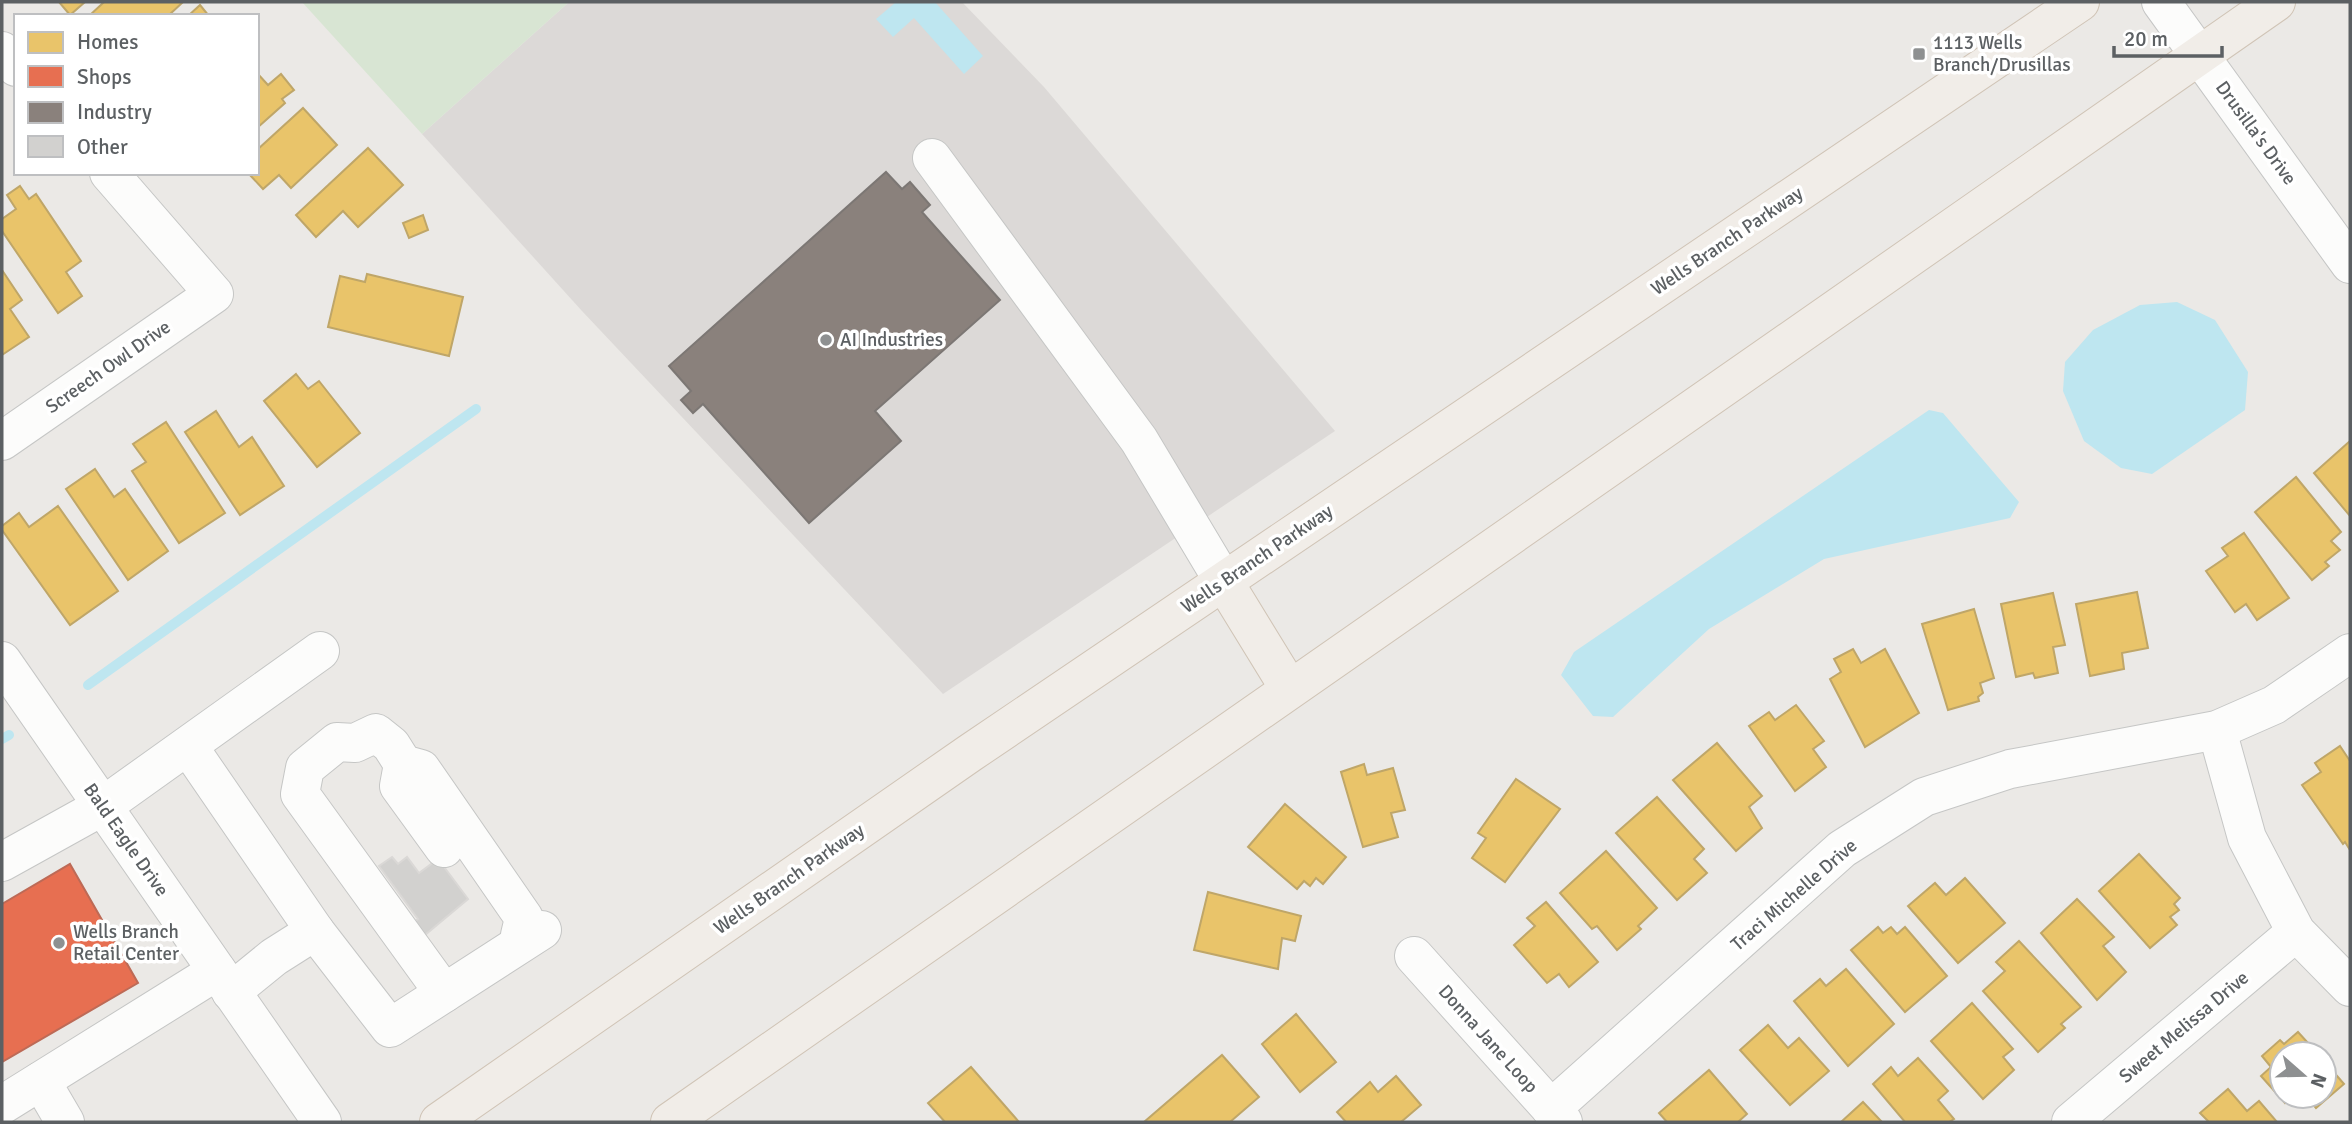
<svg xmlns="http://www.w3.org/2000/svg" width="2352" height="1124" font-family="Signika,sans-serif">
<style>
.industrial{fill:#dcd9d7}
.green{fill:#d8e5d3}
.water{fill:#bee6f0}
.homes{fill:#e9c46a;stroke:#bfa668;stroke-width:2}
.shops{fill:#e76f51;stroke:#bd6a56;stroke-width:2}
.industry{fill:#8a817c;stroke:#7c7774;stroke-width:2}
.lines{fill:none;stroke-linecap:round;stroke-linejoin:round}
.stream{stroke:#bee6f0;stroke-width:10}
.building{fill:#d2d1cf;stroke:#dad8d6;stroke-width:2}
.minor-casing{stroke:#c5c6c5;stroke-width:40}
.major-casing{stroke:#d0c4b6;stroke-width:40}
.minor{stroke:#fcfcfb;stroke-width:38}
.major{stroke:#f1ede8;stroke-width:38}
.poi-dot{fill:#8e9091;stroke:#fff;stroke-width:2.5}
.labels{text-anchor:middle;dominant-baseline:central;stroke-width:7;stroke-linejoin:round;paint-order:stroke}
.poi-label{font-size:19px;fill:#5c6063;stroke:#fff;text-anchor:start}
.street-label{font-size:19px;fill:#5c6063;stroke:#fff}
</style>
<rect width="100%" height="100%" fill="#ebe9e6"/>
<path class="industrial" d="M569 2H962L1044 87 1335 431 943 694 582 311 422 134Z"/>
<path class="green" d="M302 2H569L422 134Z"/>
<g class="water">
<path d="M896 2H935L983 56 964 74 914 18 893 37 876 19Z"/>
<path d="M2177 302 2215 320 2248 372 2245 410 2152 474 2121 468 2084 441 2063 391 2065 362 2093 330 2140 305Z"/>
<path d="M1929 410 1943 413 2019 502 2010 518 1824 559 1709 629 1613 717 1593 716 1561 675 1574 652Z"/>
</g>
<g class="homes">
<path d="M59 2H85L70 15Z"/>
<path d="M104 2H183L168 16H89Z"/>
<path d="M200 5 209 16H188Z"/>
<path d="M257 73 268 85 281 74 294 90 282 99 285 103 257 128Z"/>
<path d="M303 108 337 145 291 188 279 175 263 189 248 173H257V150Z"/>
<path d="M368 148 403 185 358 227 343 211 316 237 296 215Z"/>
<path d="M20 186 29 199 36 194 81 261 66 272 82 296 58 313 2 231V219L16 209 7 195Z"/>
<path d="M423 215 428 230 409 238 403 223Z"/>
<path d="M2 270 22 300 10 309 29 337 2 355Z"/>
<path d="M367 274 463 297 449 356 328 327 340 276 365 282Z"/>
<path d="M296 374 308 389 319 381 360 433 317 467 264 401Z"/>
<path d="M216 411 239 447 252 437 284 486 240 515 185 432Z"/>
<path d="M166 422 225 513 179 543 132 471 146 462 133 444Z"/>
<path d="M2350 441V516L2314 473Z"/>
<path d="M95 469 114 497 125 489 168 551 128 580 66 489Z"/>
<path d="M2296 477 2341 532 2331 541 2340 550 2325 562 2329 566 2312 580 2255 512Z"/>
<path d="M58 506 118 591 70 625 2 530V526L19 513 29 527Z"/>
<path d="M2244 533 2289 598 2257 620 2246 604 2235 612 2206 571 2228 556 2222 548Z"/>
<path d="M2137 592 2148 648 2122 653 2124 669 2090 676 2076 604Z"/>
<path d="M2053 593 2065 645 2053 647 2058 673 2035 678 2033 673 2016 677 2001 604Z"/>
<path d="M1974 609 1994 678 1980 683 1983 693 1978 697 1979 701 1948 710 1922 624Z"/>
<path d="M1853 649 1861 663 1885 649 1919 713 1865 747 1830 679 1841 672 1834 659Z"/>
<path d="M1796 705 1824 741 1813 749 1826 767 1795 791 1749 726 1769 712 1775 720Z"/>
<path d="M1717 743 1762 796 1749 807 1762 828 1736 851 1673 780Z"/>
<path d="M2340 746 2350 761V850L2345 842 2343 844 2302 785 2321 772 2315 763Z"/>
<path d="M1364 764 1367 775 1393 768 1405 810 1391 813 1398 837 1363 847 1341 772Z"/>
<path d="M1516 779 1560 809 1505 882 1472 858 1486 838 1478 833Z"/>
<path d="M1657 797 1704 849 1694 859 1707 873 1677 900 1616 833Z"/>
<path d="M1285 804 1346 857 1323 884 1316 878 1310 886 1304 881 1297 889 1248 847Z"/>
<path d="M1606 851 1657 908 1638 926 1641 929 1617 950 1597 926 1592 929 1560 893Z"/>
<path d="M2139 854 2180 898 2174 904 2179 910 2170 917 2177 925 2150 948 2099 891Z"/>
<path d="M1965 878 2005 923 1958 963 1908 906 1935 883 1946 895Z"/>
<path d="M1208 892 1301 916 1295 941 1282 938 1278 969 1194 950Z"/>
<path d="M2077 899 2114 937 2103 946 2126 972 2097 1000 2041 933Z"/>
<path d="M1546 902 1598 962 1569 987 1559 974 1547 983 1514 945 1535 926 1527 918Z"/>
<path d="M1878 927 1883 933 1891 927 1897 934 1905 927 1947 976 1905 1012 1851 950Z"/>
<path d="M2019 941 2081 1007 2061 1024 2065 1028 2038 1052 1983 991 2005 971 1996 962Z"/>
<path d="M1846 969 1894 1024 1848 1066 1794 1001 1820 979 1826 986Z"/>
<path d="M1972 1003 2013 1049 2003 1057 2014 1070 1983 1099 1931 1041Z"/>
<path d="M1296 1014 1336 1062 1300 1092 1262 1044Z"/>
<path d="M1768 1025 1788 1048 1799 1038 1829 1071 1790 1105 1740 1050Z"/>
<path d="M2298 1032 2318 1054H2282V1096H2292L2285 1103 2261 1076 2271 1067 2262 1056 2280 1040 2284 1044Z"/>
<path d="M1222 1055 1259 1097 1230 1122H1144Z"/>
<path d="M1918 1058 1948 1091 1938 1100 1954 1119 1949 1122H1905L1873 1084 1891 1067 1898 1076Z"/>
<path d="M2324 1061 2344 1084 2316 1108 2306 1096H2324Z"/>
<path d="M971 1067 1019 1122H945L928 1103Z"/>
<path d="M1709 1070 1747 1114 1738 1122H1667L1659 1113Z"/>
<path d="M1396 1076 1421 1105 1401 1122H1346L1337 1112 1370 1082 1378 1092Z"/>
<path d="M2228 1089 2247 1111 2259 1101 2277 1122H2209L2200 1113Z"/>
<path d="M1863 1102 1882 1122H1841Z"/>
</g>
<path class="shops" d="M70 864 138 983 2 1062V904Z"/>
<path class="industry" d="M886 172 902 189 910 182 930 205 922 212 1000 300 875 411 901 441 809 523 703 404 693 413 681 400 691 391 669 366Z"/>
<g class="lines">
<g class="stream">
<path d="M88 685 476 409"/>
<path d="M2 739 9 735"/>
</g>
</g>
<path class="building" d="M392 857 398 864 407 857 419 873 438 859 468 899 419 940 409 925 418 919 379 866Z"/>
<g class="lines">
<defs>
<g id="minor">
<path d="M2161 2 2350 264"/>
<path d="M2 51 16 67"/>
<path d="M932 158 1139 440 1224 582"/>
<path d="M2 441 214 294 109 173"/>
<path d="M2 661 322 1122"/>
<path d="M2217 730 2247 838 2296 932 2350 987"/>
<path d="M188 746 315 931 390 1028 542 930"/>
<path d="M403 764 399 786 444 848"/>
<path d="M2 862 103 806 320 651"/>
<path d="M1414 956 1563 1122"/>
<path d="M231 992 274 957 315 931"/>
<path d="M444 993 300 794 305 768 337 742 355 743 376 733 391 745 403 764 421 769 524 918 520 935"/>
<path d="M41 1081 65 1122"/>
<path d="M2 1105 217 971"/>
<path d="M1551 1109 1842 849 1924 797 2010 769 2217 730 2274 705 2350 653"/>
<path d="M2071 1122 2296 932"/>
</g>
<g id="major">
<path d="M1224 582 1289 688"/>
<path d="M439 1122 970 753 2080 2"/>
<path d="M670 1122 2276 2"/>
</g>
</defs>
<use href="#minor" class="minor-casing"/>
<use href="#major" class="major-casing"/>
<use href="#minor" class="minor"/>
<use href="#major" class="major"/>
</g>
<g class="poi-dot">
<rect x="1912" y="47" width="14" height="14" rx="3.5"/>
<circle cx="826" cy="340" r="7"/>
<circle cx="59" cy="943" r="7"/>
</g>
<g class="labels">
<g class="poi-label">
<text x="1933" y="43">1113 Wells<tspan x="1933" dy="22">Branch/Drusillas</tspan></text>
<text x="840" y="340">AI Industries</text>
<text x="73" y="932">Wells Branch<tspan x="73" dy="22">Retail Center</tspan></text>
</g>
<g class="street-label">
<text transform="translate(2256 133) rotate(54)">Drusilla's Drive</text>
<text transform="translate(1727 241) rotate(-34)">Wells Branch Parkway</text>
<text transform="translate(108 367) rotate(-35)">Screech Owl Drive</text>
<text transform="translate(1257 559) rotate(-34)">Wells Branch Parkway</text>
<text transform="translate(126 840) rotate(55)">Bald Eagle Drive</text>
<text transform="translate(789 879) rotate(-35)">Wells Branch Parkway</text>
<text transform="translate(1794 895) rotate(-41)">Traci Michelle Drive</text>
<text transform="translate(2184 1027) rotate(-40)">Sweet Melissa Drive</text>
<text transform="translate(1488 1039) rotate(48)">Donna Jane Loop</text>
</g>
</g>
<rect width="2352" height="1124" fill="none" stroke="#5c6063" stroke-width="7"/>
<rect x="14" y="14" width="245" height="161" fill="#ffffff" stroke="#bebfc1" stroke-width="2"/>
<rect x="28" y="32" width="35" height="21" fill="#e9c46a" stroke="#bebfc1" stroke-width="2"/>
<text x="77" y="49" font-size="21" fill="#5c6063">Homes</text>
<rect x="28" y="66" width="35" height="21" fill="#e76f51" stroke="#bebfc1" stroke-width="2"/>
<text x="77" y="84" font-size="21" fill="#5c6063">Shops</text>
<rect x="28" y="102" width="35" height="21" fill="#8a817c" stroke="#bebfc1" stroke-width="2"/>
<text x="77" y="119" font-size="21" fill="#5c6063">Industry</text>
<rect x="28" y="136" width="35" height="21" fill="#d2d1cf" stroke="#bebfc1" stroke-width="2"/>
<text x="77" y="154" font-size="21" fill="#5c6063">Other</text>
<g transform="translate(2303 1075) rotate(110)"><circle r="33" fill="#ffffff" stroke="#bebfc1" stroke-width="2"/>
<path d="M0-5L12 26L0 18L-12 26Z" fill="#8e9091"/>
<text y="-10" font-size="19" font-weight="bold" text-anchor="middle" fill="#5c6063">N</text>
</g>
<path d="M2114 46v10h108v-10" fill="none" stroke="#5c6063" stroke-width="3.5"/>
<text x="2124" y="46" font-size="21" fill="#5c6063" stroke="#ffffff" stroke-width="5" paint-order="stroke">20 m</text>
</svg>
